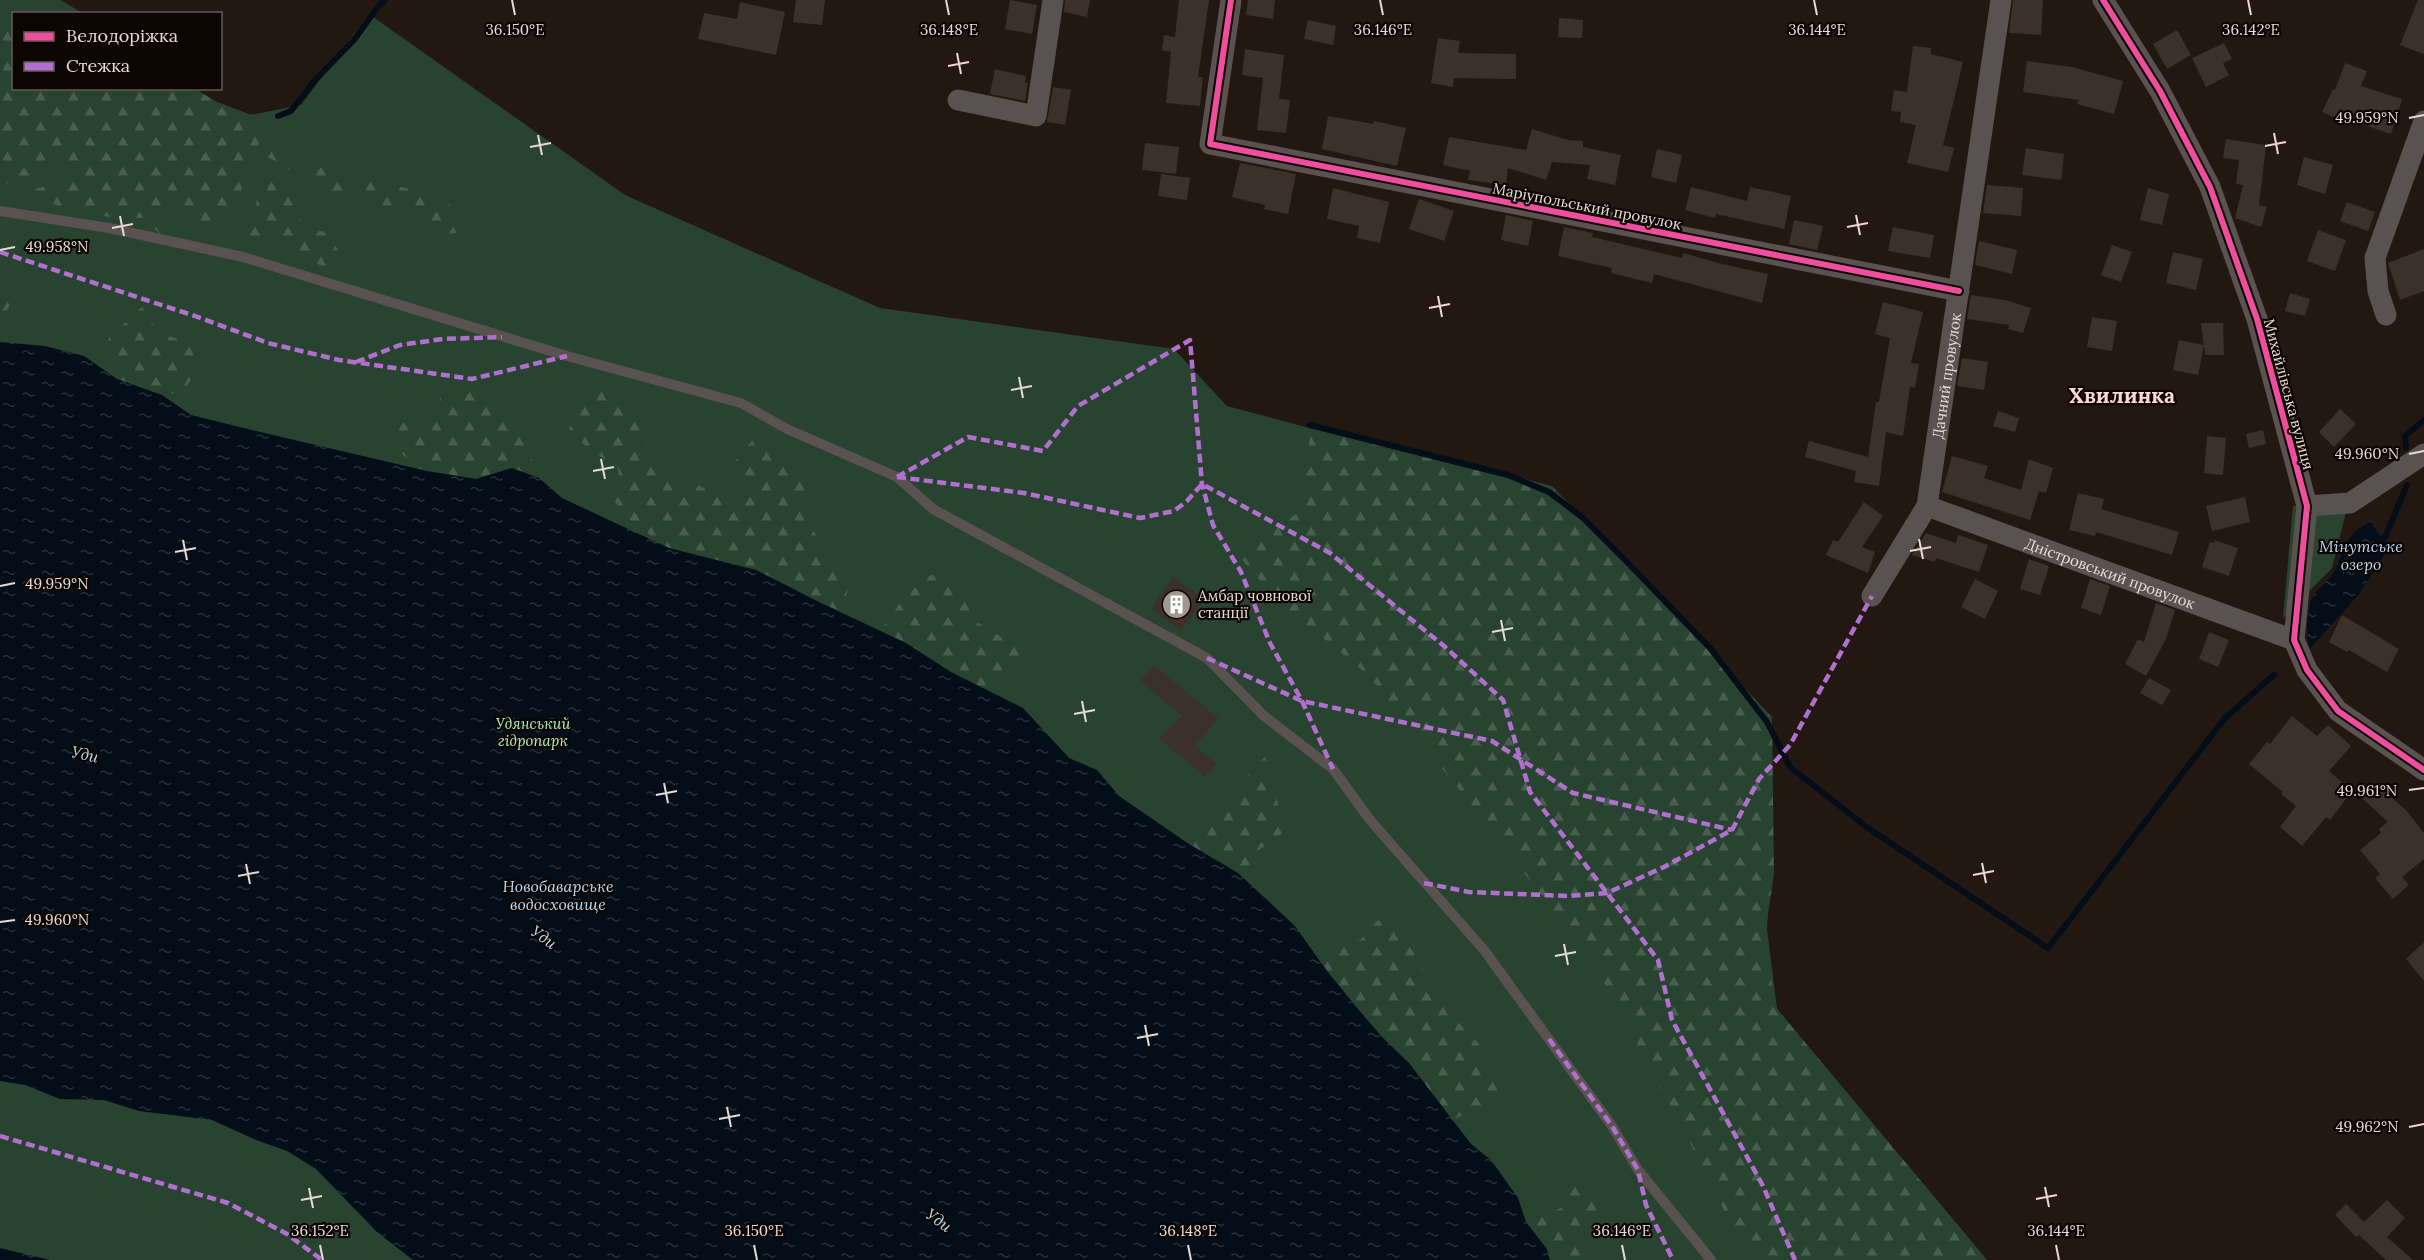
<svg xmlns="http://www.w3.org/2000/svg" width="2424" height="1260" font-family="Lora,serif">
<style>
.green{fill:#294331}
.forest{fill:url(#forest-firs)}
.water{fill:url(#water-ripples)}
.lines{fill:none;stroke-linecap:round;stroke-linejoin:round}
.stream{stroke:#030e19;stroke-width:6}
.building{fill:#3c3128}
.service{stroke:#5a5250;stroke-width:10}
.minor{stroke:#5a5250;stroke-width:21}
.quiet{stroke:#b36fd0;stroke-width:4.5;stroke-dasharray:9 4.5;stroke-linecap:butt}
.cycleway-casing{stroke:#0c0502;stroke-width:10}
.cycleway{stroke:#ef4d9e;stroke-width:6}
.ticks{fill:none;stroke:#e7dad2;stroke-width:2}
.labels{text-anchor:middle;dominant-baseline:central;stroke-width:4.5;stroke-linejoin:round;paint-order:stroke}
.street-label{font-size:15px;fill:#e7dad2;stroke:#0c0502}
.poi-label{font-size:15px;fill:#e7dad2;stroke:#0c0502;text-anchor:start}
.park-label{font-size:15px;font-style:italic;fill:#aaf0c2;stroke:#0c0502}
.water-label{font-size:16px;font-style:italic;fill:#b5dbf8;stroke:#0c0502}
.district-label{font-size:21px;font-weight:bold;fill:#fbd8d2;stroke:#0c0502}
.ticks-label{font-size:15px;text-anchor:middle;fill:#e7dad2;stroke:#0c0502;stroke-width:4.5;stroke-linejoin:round;paint-order:stroke}
</style>
<defs>
<pattern id="forest-firs" width="22" height="20" patternUnits="userSpaceOnUse" patternTransform="scale(1.5)"><rect width="22" height="20" fill="#294331"/><path d="M5 1l3.5 6h-7zM16 11l3.5 6h-7z" fill="#485e4e"/></pattern>
<pattern id="water-ripples" width="26" height="14" patternUnits="userSpaceOnUse" patternTransform="scale(1.5)"><rect width="26" height="14" fill="#030e19"/><path d="M2 4q2-2 4 0t4 0M15 11q2-2 4 0t4 0" fill="none" stroke="#28303a"/></pattern>
</defs>
<rect width="100%" height="100%" fill="#221811"/>
<g class="green">
<path d="M0 0H61L82 13 14 14V88L196 89 240 117 301 105 369 14 625 195 880 308 1174 349 1227 406 1549 492 1770 870 1767 929 1777 1009 1987 1260H0Z"/>
<path d="M2348 504 2332 568 2283 618 2293 506Z"/>
</g>
<g class="forest">
<path d="M13 20 14 88 195 89 215 101 267 121C253 161 242 197 218 232 195 231 188 220 173 205L165 217 160 234 145 218 110 217 65 210 31 190 69 180 73 168 46 167 26 179 0 185V37L2 28 7 22Z"/>
<path d="M277 148 303 162 366 181 418 190 455 207 471 231 440 235 402 211 319 187 266 156Z"/>
<path d="M262 175 275 176 299 188 301 232 326 231 343 258 337 272C306 262 283 239 250 239L247 228 254 214Z"/>
<path d="M0 278 15 296 6 312 0 311Z"/>
<path d="M142 307 158 333 189 342 199 368 182 393 162 395 117 379 108 339Z"/>
<path d="M611 387 629 404 654 461 731 503 751 490 734 462 752 441 781 448 807 470 810 526 849 583 843 613 756 570 669 548 633 523 610 496 619 476 617 464 592 453 569 429 586 393Z"/>
<path d="M439 388C448 388 459 386 467 388 511 398 526 441 539 478L512 468 476 479 420 469 392 446V419L419 427 441 414Z"/>
<path d="M1312 424 1552 486 1772 717 1774 873 1764 942 1777 1009 1987 1260H1749L1682 1127 1591 959 1472 806 1368 675 1279 602 1237 554 1299 512Z"/>
<path d="M949 565 965 592 977 622 1022 650 1014 675 989 691C952 672 918 649 881 630 902 599 915 582 949 565Z"/>
<path d="M1269 752C1276 779 1276 805 1284 832L1259 850 1245 880 1238 873 1189 844 1191 838Z"/>
<path d="M1378 920 1400 928 1442 1005 1478 1043 1504 1095 1453 1120 1409 1063 1383 1038 1318 959 1328 946 1360 940Z"/>
<path d="M1573 1175 1594 1186 1601 1202 1584 1233 1583 1248 1597 1260H1550L1546 1249 1526 1222 1532 1210 1549 1213 1574 1202 1565 1192Z"/>
</g>
<g class="water">
<path d="M0 342 45 346 84 356 117 379 162 395 191 415 256 431 427 471 476 479 512 468 539 478 562 498 669 548 756 570 819 602 906 643 951 672 1023 708 1069 758 1097 770 1119 796 1189 844 1238 873 1295 926 1327 971 1358 1009 1383 1038 1409 1063 1471 1144 1491 1160 1518 1198 1526 1222 1547 1249 1550 1260H413L377 1232 316 1169 287 1151 256 1140 212 1120 139 1111 104 1100 60 1099 25 1085 0 1081Z"/>
<path d="M2370 521 2389 548 2360 593 2310 649C2305 636 2307 611 2312 598 2317 589 2328 582 2333 573 2348 548 2340 539 2370 521Z"/>
<path d="M0 1248 50 1260H0Z"/>
</g>
<g class="lines">
<g class="stream">
<path d="M278 116 291 111 316 79 354 40 377 8 385 0"/>
<path d="M1310 425 1508 475 1549 492 1582 517 1627 562 1710 648 1767 722 1790 767 1868 828 2048 948 2225 718 2274 675"/>
<path d="M2406 448 2405 436 2424 420"/>
<path d="M2379 545 2386 535 2407 485"/>
</g>
</g>
<g class="building">
<path d="M796 0H825L822 25 793 22Z"/>
<path d="M1010 0 1037 5 1032 34 1005 29Z"/>
<path d="M1065 0H1090L1087 17 1064 12Z"/>
<path d="M1179 0H1209L1198 77H1203L1200 106 1166 103 1171 52 1162 50 1164 35 1175 37Z"/>
<path d="M1248 0H1275L1273 19 1246 15Z"/>
<path d="M2013 0H2043L2041 35 2009 33Z"/>
<path d="M2418 0H2424V54L2400 45Z"/>
<path d="M740 2 785 12 776 55 698 39 704 13 737 19Z"/>
<path d="M1559 18 1583 20 1582 38 1558 37Z"/>
<path d="M1308 20 1336 26 1333 45 1304 39Z"/>
<path d="M2177 30 2191 55 2167 69 2153 44Z"/>
<path d="M1438 38 1460 41 1458 53 1516 54V79L1454 78 1453 87 1431 83Z"/>
<path d="M2224 43 2232 59 2223 63 2229 75 2206 87 2192 58Z"/>
<path d="M1913 46 1931 48V54L1963 62 1943 145 1954 148 1948 172 1907 163 1916 125 1900 122 1901 112 1891 111 1894 90 1907 92Z"/>
<path d="M1245 49 1284 55 1279 99 1290 100 1286 133 1257 130 1263 78 1242 75Z"/>
<path d="M2027 61 2072 67 2123 81 2114 114 2077 104 2079 100 2023 92Z"/>
<path d="M2345 63 2367 71 2361 86 2402 99 2391 134 2337 116 2336 118 2322 112 2333 89 2335 90Z"/>
<path d="M995 69 1026 76 1025 83H1028L1025 101 990 94Z"/>
<path d="M1053 87 1071 90 1065 125 1047 122Z"/>
<path d="M1328 116 1373 124 1374 121 1406 128 1397 166 1322 149Z"/>
<path d="M1532 129 1568 140 1583 141V147L1621 155 1615 185 1587 179 1590 165 1552 162 1546 180 1508 168 1506 185 1468 180 1470 171 1443 165 1449 137 1526 150Z"/>
<path d="M2226 139 2266 145 2259 205 2267 207 2261 227 2235 218 2243 185 2236 184 2239 160 2223 158Z"/>
<path d="M1145 143 1179 147 1176 174 1142 170Z"/>
<path d="M2026 148 2064 154 2061 180 2022 175Z"/>
<path d="M1657 149 1682 155 1676 183 1651 177Z"/>
<path d="M2304 157 2333 165 2325 194 2297 185Z"/>
<path d="M1240 163 1296 174 1288 214 1264 209 1265 205 1232 197Z"/>
<path d="M1161 174 1190 178 1187 200 1158 196Z"/>
<path d="M1987 185 2023 188 2021 216 1983 213Z"/>
<path d="M1691 187 1747 201 1750 187 1791 196 1784 229 1716 214 1715 218 1685 210Z"/>
<path d="M1333 188 1389 202 1380 243 1357 238 1359 226 1327 219Z"/>
<path d="M2148 188 2169 194 2162 225 2140 220Z"/>
<path d="M1419 199 1454 211 1444 241 1409 229Z"/>
<path d="M2347 202 2375 212 2368 231 2340 221Z"/>
<path d="M1506 215 1533 221 1528 246 1501 240Z"/>
<path d="M1794 220 1823 226 1817 250 1789 244Z"/>
<path d="M1564 227 1593 233 1592 237 1682 258 1683 253 1722 264 1768 274 1762 303 1654 274 1652 283 1611 273 1612 268 1558 256Z"/>
<path d="M1893 227 1934 235 1930 258 1888 251Z"/>
<path d="M2318 230 2346 240 2335 271 2307 261Z"/>
<path d="M1979 241 2017 250 2012 274 1975 265Z"/>
<path d="M2112 245 2132 252 2121 282 2101 275Z"/>
<path d="M2424 249V291L2400 300 2388 263Z"/>
<path d="M2173 252 2203 259 2196 290 2166 283Z"/>
<path d="M2290 293 2310 299 2305 316 2285 311Z"/>
<path d="M1971 295 2005 300 2031 308 2023 333 2008 329 2009 325 1967 319Z"/>
<path d="M1883 302 1923 312 1911 363 1919 364 1915 388 1910 387 1903 436 1886 432 1879 486 1854 482 1856 471 1805 457 1809 441 1868 457 1876 402H1879L1890 338 1875 334Z"/>
<path d="M2092 317 2117 321 2112 351 2087 347Z"/>
<path d="M2201 323H2223L2224 355H2205Z"/>
<path d="M2179 340 2204 345 2198 375 2173 370Z"/>
<path d="M1962 358 1988 362 1984 390 1957 386Z"/>
<path d="M2340 409 2356 424 2334 447 2319 432Z"/>
<path d="M1998 411 2019 418 2015 432 1993 426Z"/>
<path d="M2263 430 2266 444 2249 448 2246 434Z"/>
<path d="M2207 436 2226 438 2223 475 2204 473Z"/>
<path d="M1952 456 1988 466 1984 478 2021 490 2029 459 2053 468 2046 493 2039 491 2030 520 1942 492Z"/>
<path d="M2078 493 2104 499 2101 509 2179 532 2172 555 2096 532 2095 536 2069 530Z"/>
<path d="M2245 497 2250 522 2212 531 2206 506Z"/>
<path d="M1864 502 1883 516 1862 547 1875 552 1868 573 1826 555 1833 540 1838 542Z"/>
<path d="M1926 533 1956 543 1958 535 1988 545 1979 572 1936 558 1935 562 1912 555Z"/>
<path d="M2214 540 2238 548 2229 576 2202 567 2210 542 2215 543Z"/>
<path d="M2029 559 2049 566 2040 595 2020 589Z"/>
<path d="M1173 577 1204 599 1181 631 1151 609Z"/>
<path d="M1975 579 1998 591 1985 619 1961 607Z"/>
<path d="M2090 579 2110 586 2101 615 2081 608Z"/>
<path d="M2156 603 2175 610 2166 639 2146 676 2125 664 2138 639 2144 642Z"/>
<path d="M2342 615 2399 649 2387 672 2349 650 2347 652 2329 642Z"/>
<path d="M2209 632 2229 640 2218 667 2199 659Z"/>
<path d="M1154 665 1218 718 1195 746 1217 764 1205 777 1159 738 1182 716 1140 681Z"/>
<path d="M2149 678 2171 690 2162 705 2140 693Z"/>
<path d="M2292 716 2317 736 2328 725 2351 746 2329 771 2352 791 2330 820 2326 817 2302 846 2280 827 2296 806 2281 794 2283 792 2249 764 2267 742 2270 744Z"/>
<path d="M2376 784 2407 811 2424 833V859L2402 877 2409 885 2393 899 2375 878 2380 874 2360 850 2381 833 2379 829 2388 822 2363 799Z"/>
<path d="M2424 942V981L2406 959Z"/>
<path d="M2387 1200 2405 1218 2387 1237 2413 1260H2386L2359 1235 2356 1237 2335 1215 2346 1204 2364 1222Z"/>
</g>
<g class="lines">
<path class="service" d="M0 211 109 228 243 257 567 356 741 403 787 429 897 477 933 509 1207 658 1264 716 1333 769 1370 820 1484 950 1612 1126 1638 1170 1711 1260"/>
<g class="minor">
<path d="M1231 0 1210 144 1959 291"/>
<path d="M2103 0 2160 91 2210 187 2257 319 2307 506 2294 640 2307 670 2338 711 2424 770"/>
<path d="M958 100 1036 116 1053 0"/>
<path d="M2386 315 2378 291 2375 258 2424 121"/>
<path id="s1" d="M1927 506 2294 640"/>
<path d="M2307 506 2350 503 2424 454"/>
<path id="s2" d="M1872 596 1927 506 2001 0"/>
</g>
<g class="quiet">
<path d="M0 252 195 316 268 343 339 360 472 379 567 356"/>
<path d="M356 362 400 345 443 339 502 337"/>
<path d="M897 477 1024 493 1140 518 1174 511 1187 501 1202 484 1330 553 1444 646 1503 700 1530 792 1658 960 1672 1020 1763 1186 1795 1260"/>
<path d="M897 477 968 437 1043 451 1078 406 1190 340 1202 484 1213 525 1241 572 1270 643 1302 701 1333 769"/>
<path d="M1207 658 1302 701 1492 741 1573 793 1732 830"/>
<path d="M1424 883 1469 892 1568 896 1607 893 1664 867 1732 830 1759 779 1790 745 1872 596"/>
<path d="M1549 1039 1612 1126 1638 1170 1646 1205 1673 1260"/>
<path d="M0 1136 228 1203 287 1234 322 1260"/>
</g>
<defs>
<g id="cycleway">
<path d="M1231 0 1210 144 1959 291"/>
<path d="M2103 0 2160 91 2210 187 2257 319 2307 506 2294 640 2307 670 2338 711 2424 770"/>
</g>
</defs>
<use href="#cycleway" class="cycleway-casing"/>
<use href="#cycleway" class="cycleway"/>
</g>
<path class="ticks" d="M512 0 515 15M946 0 949 15M1380 0 1383 15M1814 0 1817 15M2248 0 2251 15M957 53 961 74M948 66 969 62M2409 118 2424 115M2274 133 2278 154M538 135 542 155M2265 146 2286 142M530 147 551 143M1856 215 1860 235M120 216 124 236M1847 227 1868 223M112 228 133 224M0 250 15 247M1438 296 1442 317M1429 308 1450 304M1019 377 1023 398M1011 390 1032 386M2409 454 2424 451M601 459 605 479M593 471 614 467M1919 539 1923 559M183 540 187 560M1910 551 1931 547M175 552 196 548M0 586 15 583M1501 620 1505 641M1492 632 1513 628M1082 701 1086 722M1074 714 1095 710M664 783 668 803M2409 790 2424 788M656 795 677 791M1982 863 1986 883M246 864 250 884M1973 875 1994 871M238 876 259 872M0 922 15 920M1564 944 1568 965M1555 956 1576 952M1145 1025 1149 1046M1137 1038 1158 1034M727 1107 731 1127M719 1119 740 1115M2409 1127 2424 1124M2045 1187 2049 1207M309 1188 313 1208M2036 1199 2057 1195M301 1200 322 1196M320 1245 323 1260M754 1245 757 1260M1188 1245 1191 1260M1622 1245 1625 1260M2056 1245 2059 1260"/>
<defs>
<symbol id="building-disc" viewBox="-11 -11 22 22"><circle r="9.5" fill="#a2968e" stroke="#0c0502"/><path d="M-4-6H4V6H1V3H-1V6H-4ZM-2.5-4.3h1.7v1.8h-1.7ZM.8-4.3h1.7v1.8H.8ZM-2.5-1h1.7V.8h-1.7ZM.8-1h1.7V.8H.8Z" fill="#fff"/></symbol>
</defs>
<g fill-rule="evenodd">
<use href="#building-disc" x="1160" y="588" width="33" height="33"/>
</g>
<g class="labels">
<g class="street-label">
<text transform="translate(1587 206) rotate(11)">Маріупольський провулок</text>
<text stroke="none"><textPath href="#s2" startOffset="237">Дачний провулок</textPath></text>
<text transform="translate(2289 394) rotate(75)">Михайлівська вулиця</text>
<text stroke="none"><textPath href="#s1" startOffset="195">Дністровський провулок</textPath></text>
</g>
<g class="poi-label">
<text x="1198" y="595">Амбар човнової<tspan x="1198" dy="17">станції</tspan></text>
</g>
<g class="park-label">
<text x="533" y="723">Удянський<tspan x="533" dy="17">гідропарк</tspan></text>
</g>
<g class="water-label">
<text x="2361" y="546">Мінутське<tspan x="2361" dy="18">озеро</tspan></text>
<text transform="translate(85 754) rotate(13)">Уди</text>
<text x="558" y="886">Новобаварське<tspan x="558" dy="18">водосховище</tspan></text>
<text transform="translate(544 937) rotate(36)">Уди</text>
<text transform="translate(939 1220) rotate(36)">Уди</text>
</g>
<g class="district-label">
<text x="2122" y="395">Хвилинка</text>
</g>
</g>
<g class="ticks-label">
<text x="515" y="35">36.150°E</text>
<text x="949" y="35">36.148°E</text>
<text x="1383" y="35">36.146°E</text>
<text x="1817" y="35">36.144°E</text>
<text x="2251" y="35">36.142°E</text>
<text x="2367" y="123">49.959°N</text>
<text x="57" y="252">49.958°N</text>
<text x="2367" y="459">49.960°N</text>
<text x="57" y="589">49.959°N</text>
<text x="2367" y="796">49.961°N</text>
<text x="57" y="925">49.960°N</text>
<text x="2367" y="1132">49.962°N</text>
<text x="320" y="1236">36.152°E</text>
<text x="754" y="1236">36.150°E</text>
<text x="1188" y="1236">36.148°E</text>
<text x="1622" y="1236">36.146°E</text>
<text x="2056" y="1236">36.144°E</text>
</g>
<rect x="12" y="12" width="210" height="78" fill="#0c0502" stroke="#645a55" stroke-width="1.5"/>
<rect x="24" y="32" width="30" height="9" fill="#ef4d9e" stroke="#645a55" stroke-width="1.5"/>
<text x="66" y="42" font-size="18" fill="#e7dad2">Велодоріжка</text>
<rect x="24" y="62" width="30" height="9" fill="#b36fd0" stroke="#645a55" stroke-width="1.5"/>
<text x="66" y="72" font-size="18" fill="#e7dad2">Стежка</text>
</svg>
